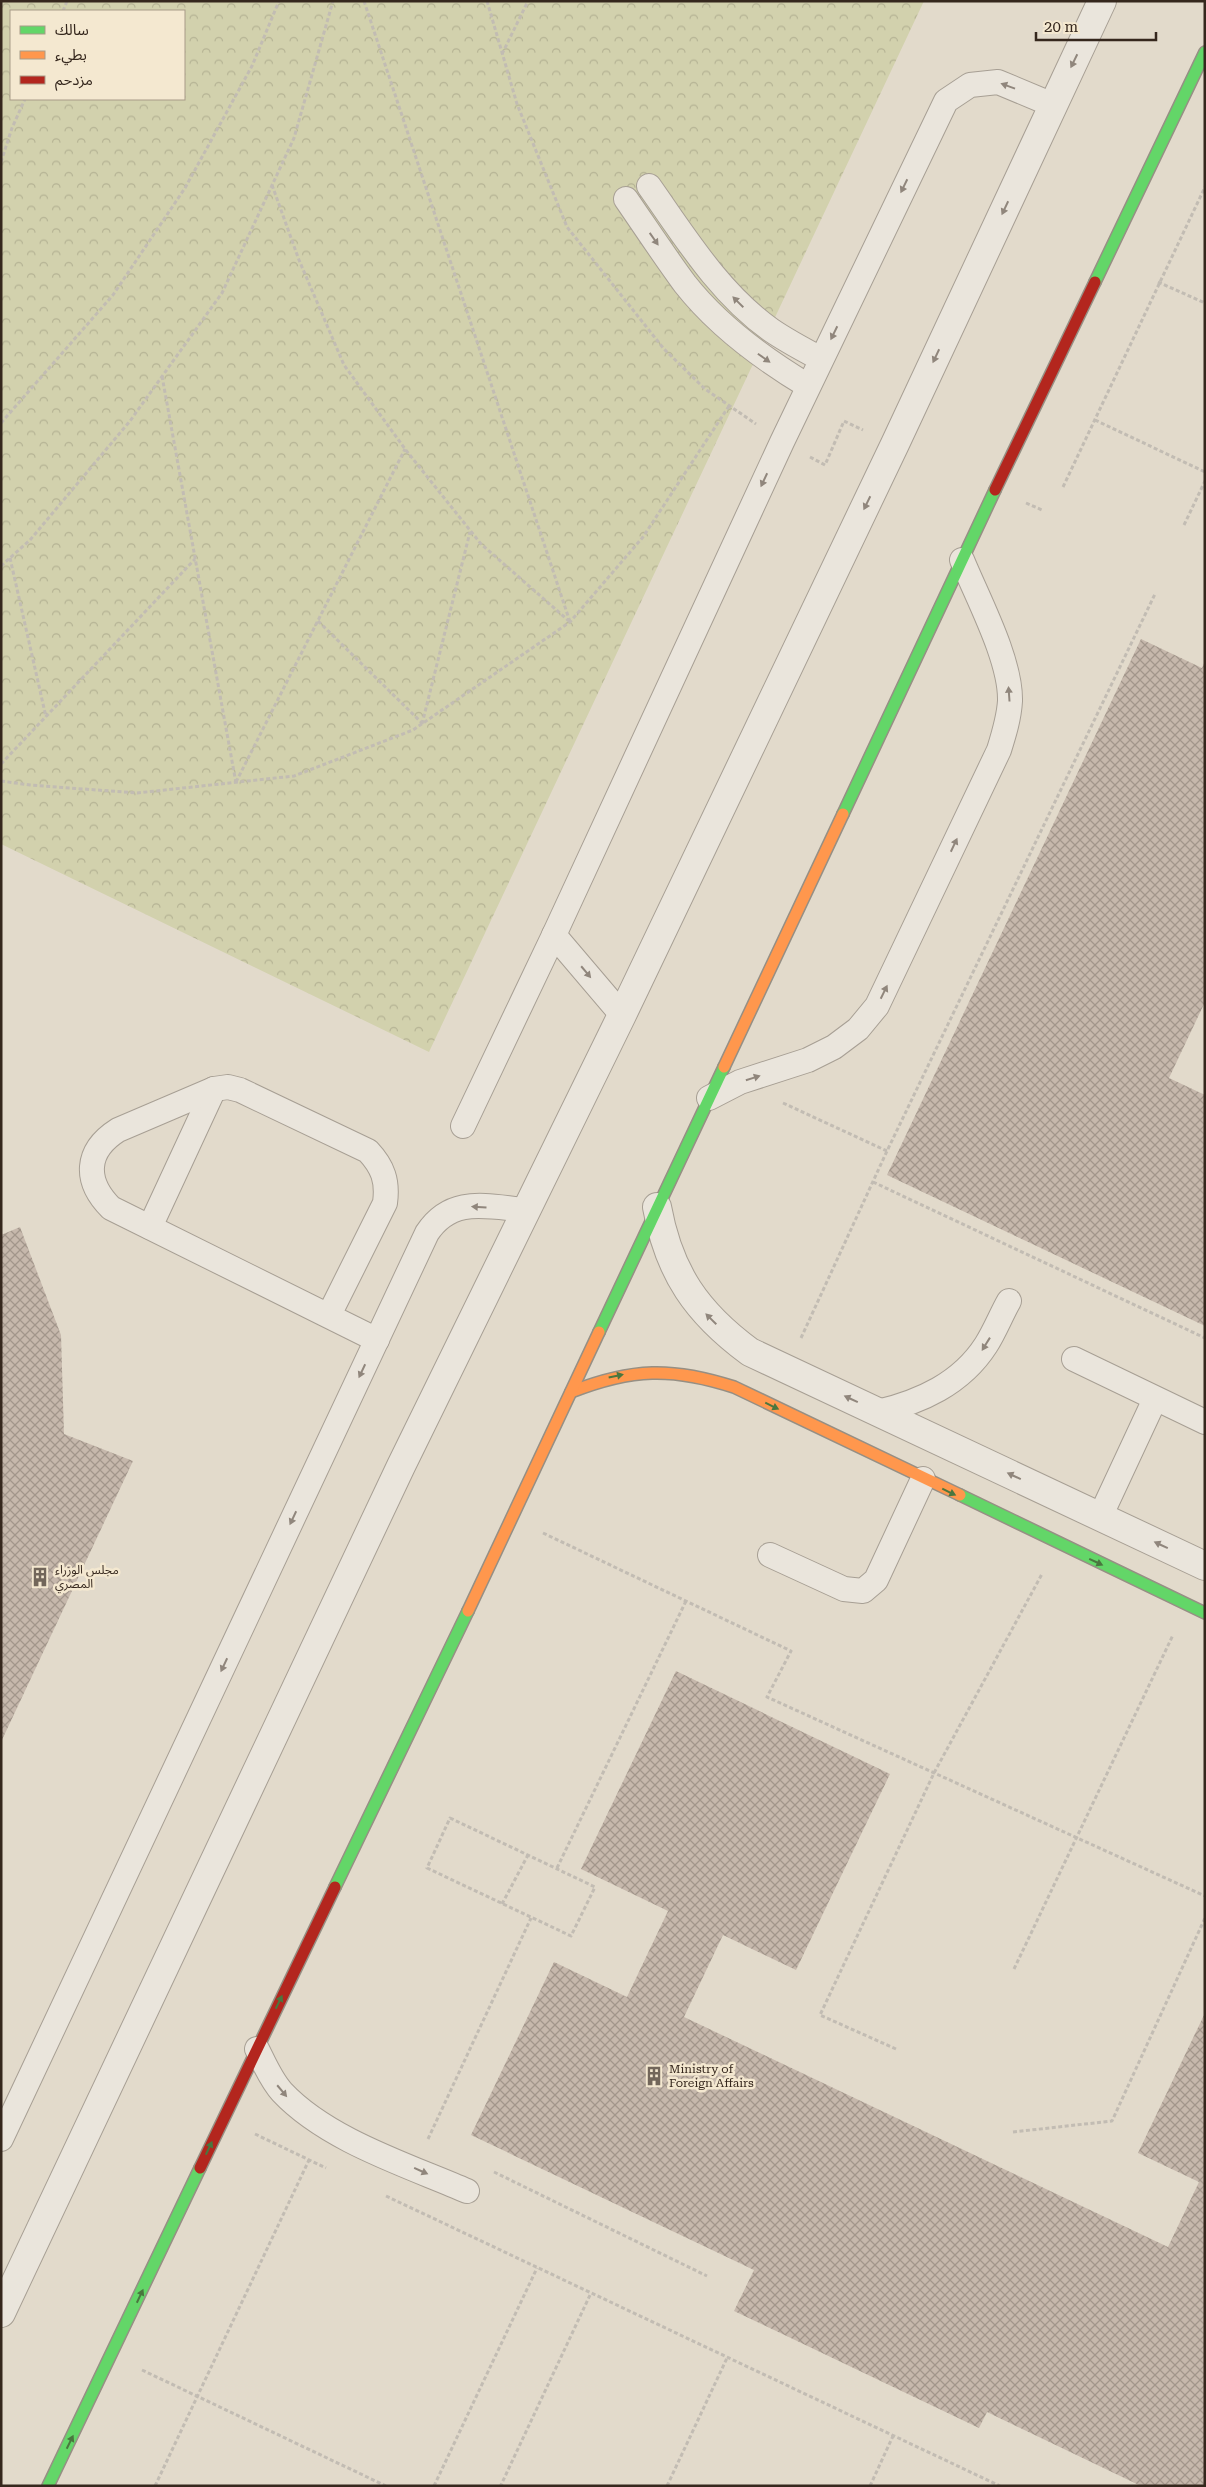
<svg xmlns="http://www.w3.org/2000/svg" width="1206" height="2487" font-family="'Roboto Serif','Noto Sans Arabic',serif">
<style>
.park{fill:url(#park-crowns);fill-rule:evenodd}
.building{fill:url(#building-cross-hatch)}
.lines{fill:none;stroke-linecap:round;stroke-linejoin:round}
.lane-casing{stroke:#a79f94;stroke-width:26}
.street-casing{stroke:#a79f94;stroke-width:30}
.fast-casing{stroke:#968f84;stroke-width:14}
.slow-casing{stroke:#968f84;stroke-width:14}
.jam-casing{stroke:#968f84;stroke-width:14}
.path{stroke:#c2bcb3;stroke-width:3;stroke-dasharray:4 2.5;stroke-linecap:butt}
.lane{stroke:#eae5dc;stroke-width:24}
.street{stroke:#eae5dc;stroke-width:28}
.fast{stroke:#63d668;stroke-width:11}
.slow{stroke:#ff974d;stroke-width:11}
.jam{stroke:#b3261e;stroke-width:11}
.oneway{fill:#90867c}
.oneway2{fill:#4a763f}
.labels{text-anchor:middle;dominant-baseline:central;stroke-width:5;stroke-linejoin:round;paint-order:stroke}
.poi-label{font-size:12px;fill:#35271d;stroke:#f4e8d0;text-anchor:start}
</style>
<defs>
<pattern id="park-crowns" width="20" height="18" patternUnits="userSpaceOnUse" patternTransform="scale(1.25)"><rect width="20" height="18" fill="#d2d1ad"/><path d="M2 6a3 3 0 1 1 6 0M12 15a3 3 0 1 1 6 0" fill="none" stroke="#b5b394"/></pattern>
<pattern id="building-cross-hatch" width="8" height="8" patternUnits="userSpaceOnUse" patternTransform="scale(1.25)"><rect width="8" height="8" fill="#c6b8ac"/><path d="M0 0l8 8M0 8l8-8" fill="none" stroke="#a2968b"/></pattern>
</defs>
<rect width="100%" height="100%" fill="#e2dacb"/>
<path class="park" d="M1 1H924L429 1052 1 844ZM11 11H184V99H11Z"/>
<g class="building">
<path d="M1141 639 1202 668 1205 661V1002L1169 1078 1205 1095V1326L887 1175Z"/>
<path d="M20 1227 61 1335 64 1434 133 1461 1 1742V1235Z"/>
<path d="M676 1671 890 1774 796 1970 723 1935 684 2017 1168 2247 1199 2182 1138 2153 1205 2013V2486H1141L987 2412 979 2428 734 2311 754 2270 471 2135 554 1962 627 1997 668 1911 581 1869Z"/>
</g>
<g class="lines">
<defs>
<g id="lane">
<path d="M649 186C685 237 719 293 771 330 787 341 804 350 821 359"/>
<path d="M626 199C646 228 665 257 685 284 718 326 763 359 808 386"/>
<path d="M554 935 622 1015"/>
<path d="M709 1098 740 1082 808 1060 834 1047 858 1029 877 1006 999 750C1004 734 1009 718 1010 701 1011 660 978 599 962 560"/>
<path d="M463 1126 554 935 782 442 946 101 970 85 998 82 1053 105"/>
<path d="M150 1227 214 1089"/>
<path d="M329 1315 385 1203C388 1181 383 1167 368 1151L240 1090 228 1087 214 1089 118 1130C85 1151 84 1181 111 1208L377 1340"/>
<path d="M1074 1359 1205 1422"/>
<path d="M878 1412C920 1402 961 1384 986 1345 995 1331 1001 1315 1009 1301"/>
<path d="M1100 1517 1155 1399"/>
<path d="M770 1555 844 1589 863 1591 876 1580 923 1479"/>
<path d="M257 2049C264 2063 271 2080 282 2092 327 2140 407 2165 467 2191"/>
<path d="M1 2139 427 1233C452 1195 488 1207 527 1210"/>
</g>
<g id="street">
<path d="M657 1207C669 1273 697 1313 750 1352L1205 1566"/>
<path d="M1 2313 401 1466 622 1015 895 444 1102 1"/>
</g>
<g id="fast">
<path d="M1095 282 1205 52"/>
<path d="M843 814 995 490"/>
<path d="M599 1332 724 1067"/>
<path d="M960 1495 1205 1613"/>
<path d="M335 1887 468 1611"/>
<path d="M48 2486 200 2168"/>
</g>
<g id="slow">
<path d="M724 1067 843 814"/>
<path d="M571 1392C632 1368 672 1367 734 1387L960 1495"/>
<path d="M468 1611 599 1332"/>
</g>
<g id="jam">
<path d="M995 490 1095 282"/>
<path d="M200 2168 335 1887"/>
</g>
</defs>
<use href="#lane" class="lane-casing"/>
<use href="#street" class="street-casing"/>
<use href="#fast" class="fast-casing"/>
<use href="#slow" class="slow-casing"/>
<use href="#jam" class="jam-casing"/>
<g class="path">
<path d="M364 1 570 622"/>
<path d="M487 1 517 104 567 227 664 349 705 389 756 424"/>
<path d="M63 11 67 1"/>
<path d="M502 54 528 1"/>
<path d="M1 162 12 128 25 99"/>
<path d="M272 185 299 260 344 365 405 449 481 544 569 621"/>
<path d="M1158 282 1205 303"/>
<path d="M162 376 236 783"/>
<path d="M1095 420 1205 472"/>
<path d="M1 423 113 295 185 188 252 66 279 1"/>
<path d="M810 457 825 465 844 421 863 430"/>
<path d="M1063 487 1205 187"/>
<path d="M1026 503 1042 510"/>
<path d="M1184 525 1205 481"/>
<path d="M10 558 46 717"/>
<path d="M1 566 30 540 130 421 222 293 294 138 333 1"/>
<path d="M318 621 422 723"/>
<path d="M422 724 470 532"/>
<path d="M1 764 195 559"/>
<path d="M1 781 30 785 137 793 294 776 413 730 570 622 643 537 729 406"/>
<path d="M236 782 405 449"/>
<path d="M783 1103 887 1151"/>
<path d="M873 1182 1205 1338"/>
<path d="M801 1338 887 1151 1155 594"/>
<path d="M543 1533 791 1651 767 1697 1205 1896"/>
<path d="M450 1818 595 1887 571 1936 427 1868Z"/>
<path d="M557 1868 686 1601"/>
<path d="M502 1904 528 1855"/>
<path d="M1014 1969 1173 1635"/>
<path d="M896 2049 820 2015 934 1773 1042 1574"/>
<path d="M1013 2132 1112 2121 1205 1918"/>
<path d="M255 2134 326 2168"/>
<path d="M428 2139 531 1918"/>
<path d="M494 2172 707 2276"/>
<path d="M386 2196 1000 2486"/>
<path d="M142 2370 386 2486"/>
<path d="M155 2486 309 2160"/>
<path d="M434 2486 537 2268"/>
<path d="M503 2486 501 2485 591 2293"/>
<path d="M667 2486 727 2358"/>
<path d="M870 2486 893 2436"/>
</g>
<use href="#lane" class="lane"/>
<use href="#street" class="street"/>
<use href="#fast" class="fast"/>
<use href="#slow" class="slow"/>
<use href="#jam" class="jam"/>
</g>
<defs><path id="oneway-solid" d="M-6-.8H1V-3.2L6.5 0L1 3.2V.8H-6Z" transform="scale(1.25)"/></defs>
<g class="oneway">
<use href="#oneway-solid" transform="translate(1074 61) rotate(116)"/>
<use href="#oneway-solid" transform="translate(1008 86) rotate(-160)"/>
<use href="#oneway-solid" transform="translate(904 186) rotate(116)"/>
<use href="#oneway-solid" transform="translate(1005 208) rotate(115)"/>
<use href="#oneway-solid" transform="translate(654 239) rotate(55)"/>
<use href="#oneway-solid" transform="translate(738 302) rotate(-135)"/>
<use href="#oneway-solid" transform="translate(834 333) rotate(116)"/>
<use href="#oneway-solid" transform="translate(936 356) rotate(115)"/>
<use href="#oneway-solid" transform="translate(764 358) rotate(35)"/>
<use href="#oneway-solid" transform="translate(764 480) rotate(115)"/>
<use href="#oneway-solid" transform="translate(867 503) rotate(116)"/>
<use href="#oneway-solid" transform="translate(1009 694) rotate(-94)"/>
<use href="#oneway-solid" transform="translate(954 845) rotate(-65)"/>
<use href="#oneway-solid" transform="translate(586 972) rotate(50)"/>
<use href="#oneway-solid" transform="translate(884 992) rotate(-64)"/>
<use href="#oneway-solid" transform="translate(753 1078) rotate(-18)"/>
<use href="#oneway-solid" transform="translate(479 1207) rotate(-177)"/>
<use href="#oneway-solid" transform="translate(711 1319) rotate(-135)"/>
<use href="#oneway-solid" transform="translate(986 1344) rotate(122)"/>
<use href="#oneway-solid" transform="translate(362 1371) rotate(115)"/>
<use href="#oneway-solid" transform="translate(851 1399) rotate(-155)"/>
<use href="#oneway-solid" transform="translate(1014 1476) rotate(-155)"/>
<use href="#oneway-solid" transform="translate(293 1518) rotate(115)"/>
<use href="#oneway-solid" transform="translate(1161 1545) rotate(-155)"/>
<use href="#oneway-solid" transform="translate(224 1665) rotate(115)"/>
<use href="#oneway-solid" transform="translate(282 2091) rotate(50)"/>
<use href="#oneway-solid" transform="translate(421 2171) rotate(24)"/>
</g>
<g class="oneway2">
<use href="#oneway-solid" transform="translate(616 1376) rotate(-12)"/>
<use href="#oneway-solid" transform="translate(772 1406) rotate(26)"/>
<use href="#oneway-solid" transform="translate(949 1492) rotate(26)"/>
<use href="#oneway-solid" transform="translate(1096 1562) rotate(25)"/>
<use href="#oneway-solid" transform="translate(279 2002) rotate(-64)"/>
<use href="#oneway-solid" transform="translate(209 2148) rotate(-65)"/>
<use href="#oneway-solid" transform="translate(140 2296) rotate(-65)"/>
<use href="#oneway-solid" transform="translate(70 2442) rotate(-64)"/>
</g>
<defs>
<symbol id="building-bare" viewBox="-9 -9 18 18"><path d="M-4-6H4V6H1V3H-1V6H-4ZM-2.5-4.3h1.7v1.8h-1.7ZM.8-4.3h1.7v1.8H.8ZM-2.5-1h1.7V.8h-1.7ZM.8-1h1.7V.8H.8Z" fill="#72665a" stroke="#f4e8d0" stroke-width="2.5" paint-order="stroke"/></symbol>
</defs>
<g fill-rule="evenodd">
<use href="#building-bare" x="26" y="1563" width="28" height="28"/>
<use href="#building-bare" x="640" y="2062" width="28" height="28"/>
</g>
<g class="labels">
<g class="poi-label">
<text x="55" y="1570">مجلس الوزراء<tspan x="55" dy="14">المصري</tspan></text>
<text x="669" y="2069">Ministry of<tspan x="669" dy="14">Foreign Affairs</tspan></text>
</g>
</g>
<rect width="1206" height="2487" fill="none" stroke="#35271d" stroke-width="5"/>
<rect x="10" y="10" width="175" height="90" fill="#f4e8d0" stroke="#a89b88"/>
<rect x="20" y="26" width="25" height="8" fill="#63d668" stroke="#a89b88"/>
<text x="55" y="35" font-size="15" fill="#35271d">سالك</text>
<rect x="20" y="51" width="25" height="8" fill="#ff974d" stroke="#a89b88"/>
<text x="55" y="60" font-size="15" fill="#35271d">بطيء</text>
<rect x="20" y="76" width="25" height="8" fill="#b3261e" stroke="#a89b88"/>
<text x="55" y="85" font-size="15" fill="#35271d">مزدحم</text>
<path d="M1036 32v8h120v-8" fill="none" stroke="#35271d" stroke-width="2.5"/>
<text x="1044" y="32" font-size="15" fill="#35271d" stroke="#f4e8d0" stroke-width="4" paint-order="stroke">20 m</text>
</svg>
